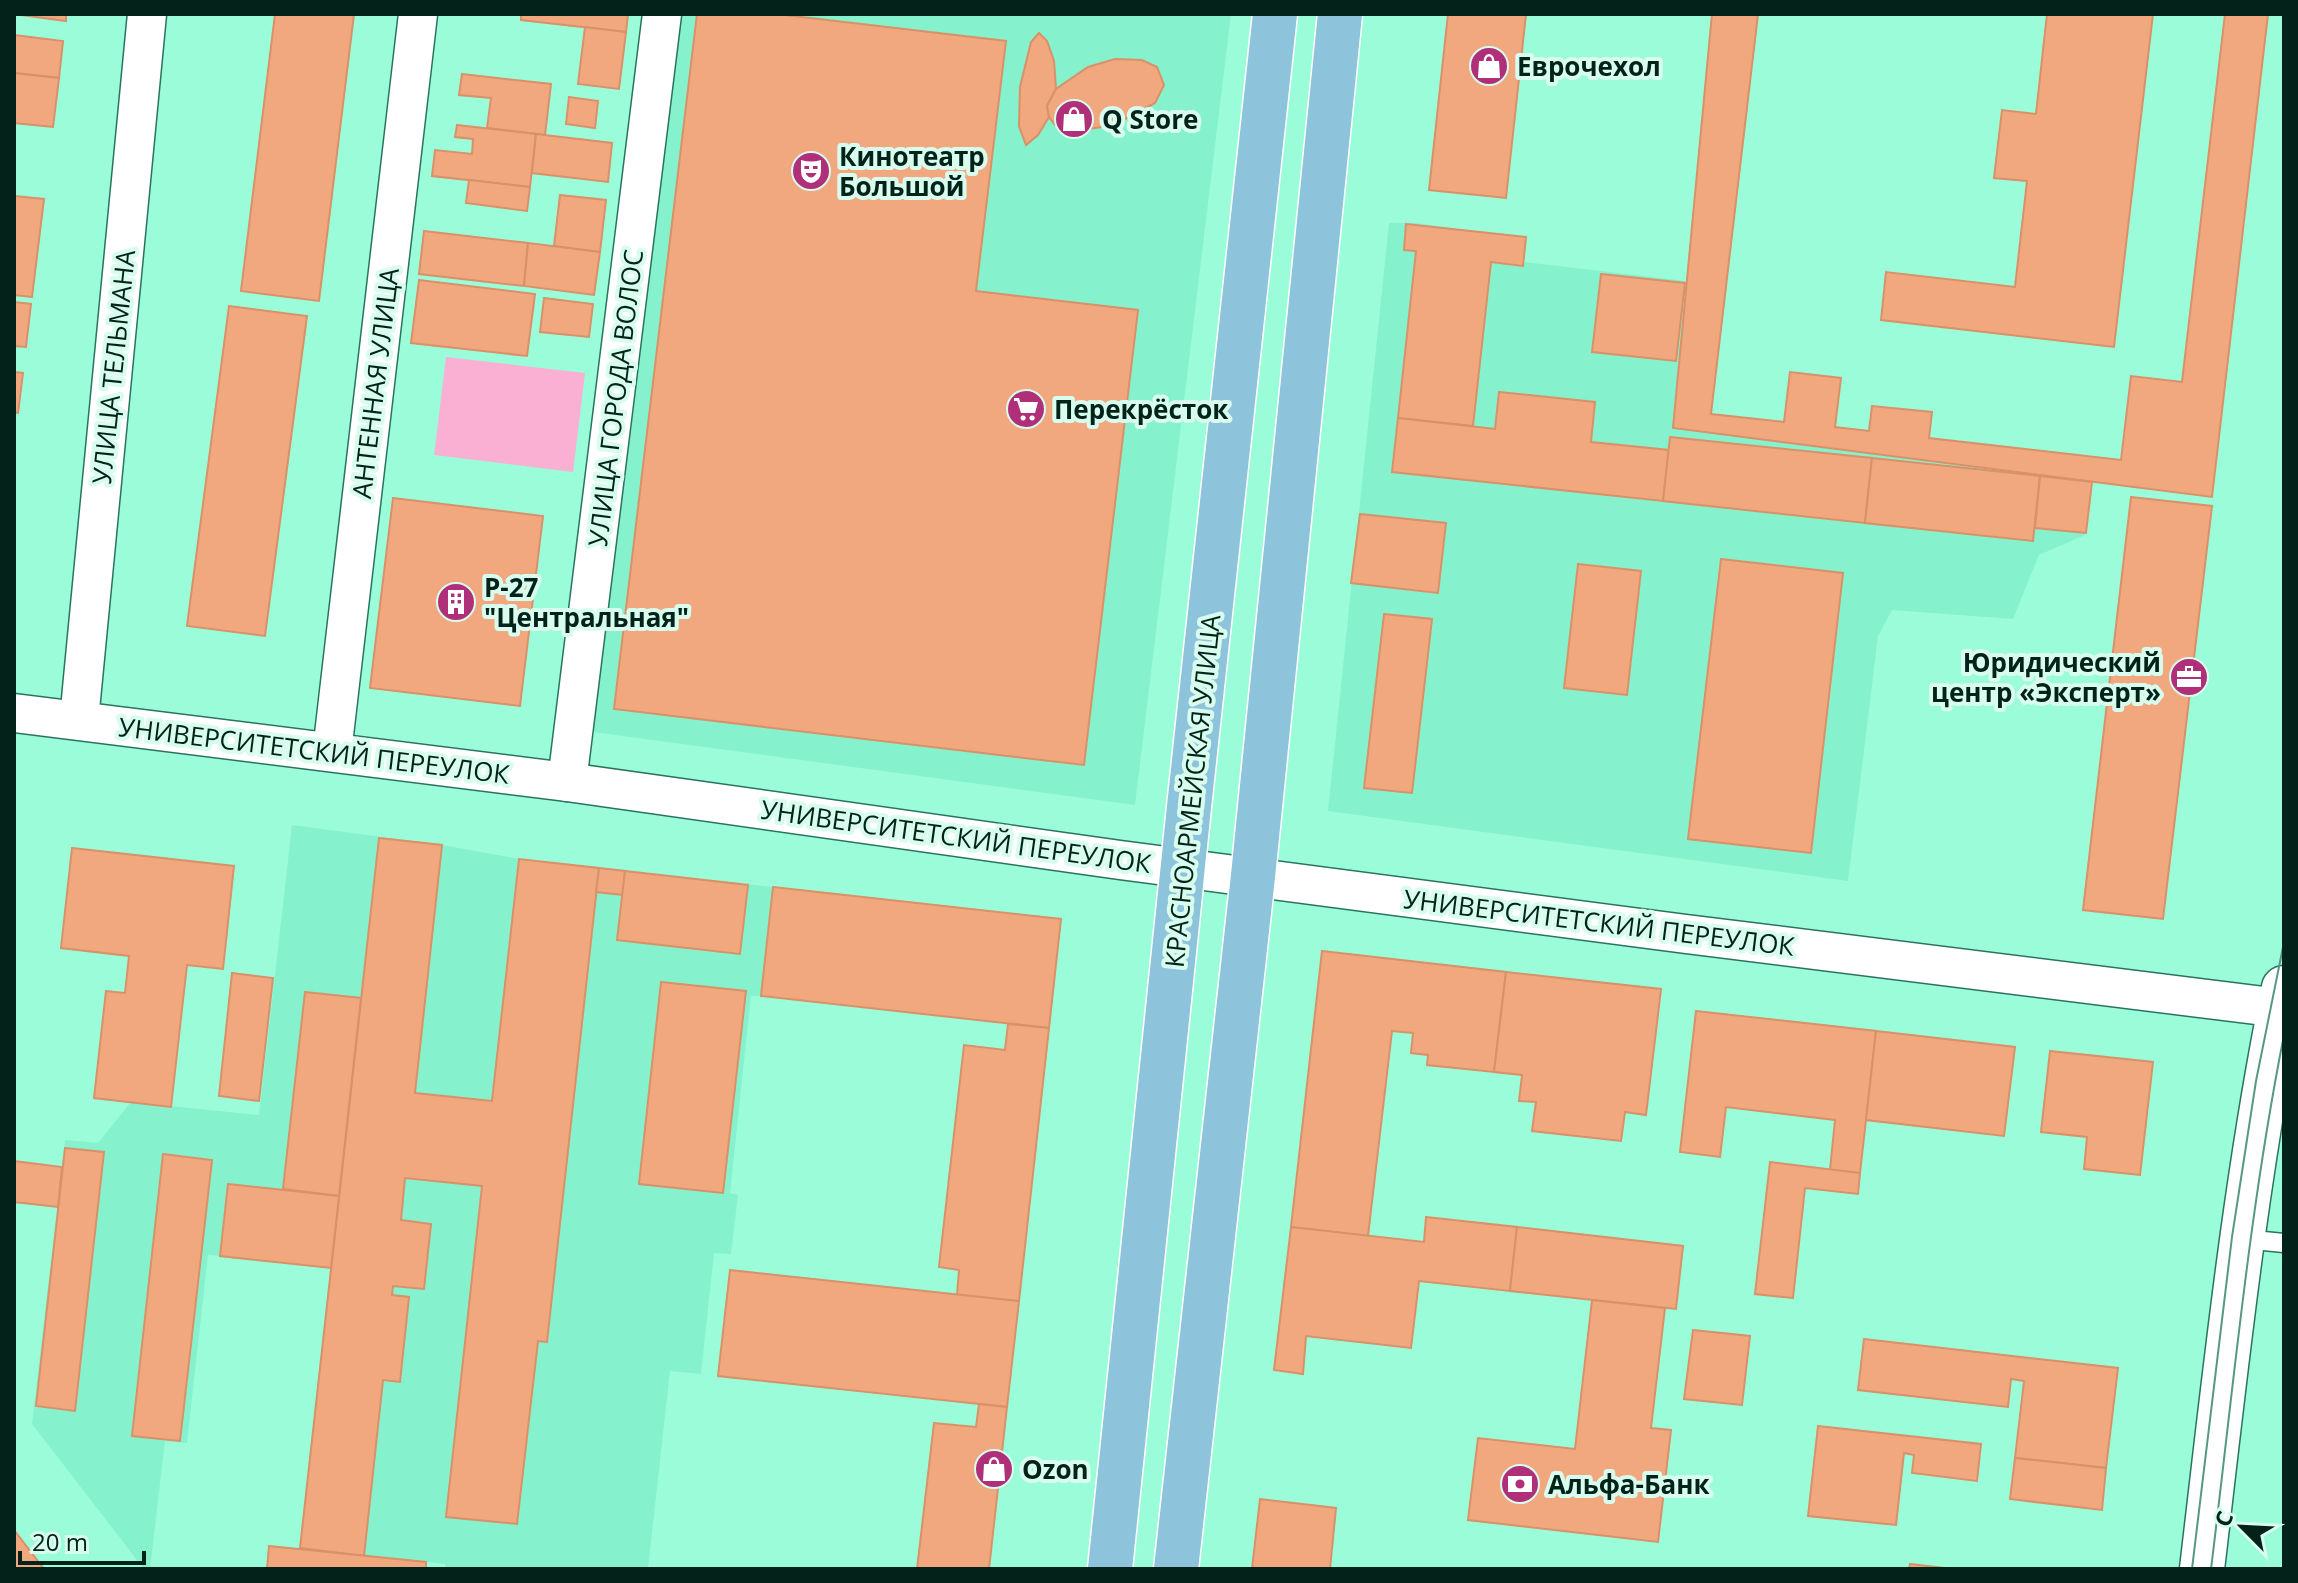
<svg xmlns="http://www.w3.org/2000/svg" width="2298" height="1583" font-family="'Open Sans',sans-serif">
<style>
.built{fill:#86f1cd}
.green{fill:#fab0d2}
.building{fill:#f1a87f;stroke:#d89168;stroke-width:2}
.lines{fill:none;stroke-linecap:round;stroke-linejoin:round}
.service-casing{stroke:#29745e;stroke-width:21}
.minor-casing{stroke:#29745e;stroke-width:41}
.secondary-casing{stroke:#29745e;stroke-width:47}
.primary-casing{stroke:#fff;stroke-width:47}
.service{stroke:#fff;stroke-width:18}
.minor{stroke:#fff;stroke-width:38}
.secondary{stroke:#fff;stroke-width:44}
.primary{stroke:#8dc4dc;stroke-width:44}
.tram{stroke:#569983;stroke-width:2}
.labels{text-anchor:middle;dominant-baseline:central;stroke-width:8;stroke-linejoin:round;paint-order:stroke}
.poi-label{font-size:26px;font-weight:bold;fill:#032219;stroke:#d8fcee;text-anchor:start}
.street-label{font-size:26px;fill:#032219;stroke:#d8fcee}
</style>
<rect width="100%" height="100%" fill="#9bfcda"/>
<g class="built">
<path d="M679 14H1231L1135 805 586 731Z"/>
<path d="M1389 223H1416L1515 237V261L1686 281 1673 428 2090 481 2085 535 2039 555 2013 619 1892 610 1878 636 1848 881 1328 811Z"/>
<path d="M292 825 442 845 519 859 773 887 761 996H751L730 1193 738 1195 731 1254 714 1253 701 1374 670 1371 648 1569H445V1564L300 1548 338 1196 228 1184 220 1256 208 1255 187 1443 165 1441 150 1569H144L32 1424 65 1140 98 1143 131 1102 259 1115Z"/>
</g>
<path class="green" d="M446 357 585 373 573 472 434 455Z"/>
<g class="building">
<path d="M14 14H66V21Z"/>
<path d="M275 14H354L319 301 241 291Z"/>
<path d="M521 14H628L626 32 521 20Z"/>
<path d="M697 14H776L1006 41 976 291 1138 310 1084 765 614 709Z"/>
<path d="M1448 14H1526L1506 198 1429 190Z"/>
<path d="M1712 14H1758L1711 414 1784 422 1790 372 1841 378 1835 427 1869 431 1872 406 1932 412 1929 438 2121 460 2131 376 2182 382 2225 14H2268L2212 497 1673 428Z"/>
<path d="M2047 14H2153L2114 347 1881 320 1886 272 2015 287 2027 181 1994 178 2002 110 2036 114Z"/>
<path d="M585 27 626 32 619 89 578 84Z"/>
<path d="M1039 33 1047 41 1054 61 1056 89 1047 106 1049 117 1038 135 1026 145 1019 126 1020 87 1031 42Z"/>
<path d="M14 35 63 41 59 78 14 73Z"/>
<path d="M1115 59 1142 60 1157 67 1164 85 1155 103 1114 125 1089 129 1055 125 1049 117 1047 106 1056 89 1088 67Z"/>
<path d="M14 73 59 78 53 127 14 123Z"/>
<path d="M462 74 551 84 545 135 487 128 491 98 459 95Z"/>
<path d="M569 97 598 101 595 128 566 124Z"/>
<path d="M457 125 536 134 530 187 432 176 435 150 472 154 473 139 455 137Z"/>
<path d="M536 134 612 143 608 182 532 173Z"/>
<path d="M469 180 530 187 527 211 466 203Z"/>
<path d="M560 195 606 200 600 252 554 246Z"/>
<path d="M14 196 44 199 32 297 14 295Z"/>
<path d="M1406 224 1526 237 1523 266 1491 262 1473 426 1398 418 1416 251 1404 250Z"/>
<path d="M424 231 528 243 524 286 419 274Z"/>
<path d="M528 243 600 252 594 295 524 286Z"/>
<path d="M1601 274 1685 283 1676 361 1592 352Z"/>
<path d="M419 280 535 294 527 356 411 343Z"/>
<path d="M544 298 593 304 589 337 540 332Z"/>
<path d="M14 302 31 304 26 347 14 346Z"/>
<path d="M229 306 307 316 265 636 187 626Z"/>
<path d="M14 372 23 373 18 413 14 412Z"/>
<path d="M1499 392 1595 402 1591 442 1669 450 1663 501 1392 472 1398 418 1495 429Z"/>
<path d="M1670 437 1872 458 1865 523 1663 501Z"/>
<path d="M1872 458 2040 476 2033 541 1865 523Z"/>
<path d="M2040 476 2092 482 2086 533 2035 528Z"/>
<path d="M2131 497 2212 506 2163 919 2083 910Z"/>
<path d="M393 498 543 516 520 706 370 688Z"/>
<path d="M1360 514 1446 523 1438 593 1351 583Z"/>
<path d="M1721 559 1843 573 1811 853 1688 839Z"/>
<path d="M1578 564 1641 571 1627 695 1564 688Z"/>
<path d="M1384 614 1432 619 1412 793 1364 788Z"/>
<path d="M379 838 442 845 415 1093 492 1101 519 859 599 868 547 1342 538 1341 517 1524 446 1517 482 1186 405 1178 401 1220 431 1224 424 1289 393 1286 392 1295 409 1297 400 1382 383 1380 364 1556 300 1548Z"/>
<path d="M72 848 234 866 223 969 187 965 171 1107 94 1098 106 991 125 993 129 956 61 948Z"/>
<path d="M599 868 625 871 623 895 596 892Z"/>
<path d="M625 871 748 885 740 954 617 940Z"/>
<path d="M773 887 1061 919 1049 1028 761 996Z"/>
<path d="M1322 951 1506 972 1494 1072 1427 1065 1428 1055 1411 1053 1413 1033 1392 1031 1368 1236 1291 1227Z"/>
<path d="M1506 972 1661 989 1646 1115 1625 1112 1621 1141 1532 1131 1536 1102 1519 1101 1522 1075 1494 1072Z"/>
<path d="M232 973 273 978 259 1101 219 1096Z"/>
<path d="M661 982 746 991 723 1193 639 1184Z"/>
<path d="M305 992 361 998 339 1196 283 1189Z"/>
<path d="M1696 1011 1876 1031 1860 1173 1830 1170 1835 1120 1726 1107 1720 1157 1680 1152Z"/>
<path d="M1008 1024 1049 1028 1019 1301 957 1295 959 1270 939 1267 964 1045 1005 1050Z"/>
<path d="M1876 1031 2015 1047 2004 1136 1866 1120Z"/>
<path d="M2050 1051 2153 1062 2140 1175 2084 1169 2087 1137 2041 1132Z"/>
<path d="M65 1148 104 1152 75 1411 36 1406Z"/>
<path d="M163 1154 212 1160 180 1441 132 1436Z"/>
<path d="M14 1161 62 1167 58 1207 14 1202Z"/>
<path d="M1770 1162 1860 1173 1858 1194 1805 1188 1793 1298 1755 1294Z"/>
<path d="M228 1184 339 1196 331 1268 220 1256Z"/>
<path d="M1426 1217 1517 1227 1510 1291 1419 1281 1411 1348 1306 1336 1303 1374 1274 1370 1291 1227 1424 1242Z"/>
<path d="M1517 1227 1683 1246 1676 1309 1510 1291Z"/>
<path d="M730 1270 1019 1301 1007 1407 718 1376Z"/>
<path d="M1592 1300 1665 1308 1651 1428 1671 1430 1658 1542 1468 1520 1478 1438 1575 1449Z"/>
<path d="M1693 1330 1750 1336 1742 1405 1684 1399Z"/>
<path d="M1864 1339 2118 1368 2106 1468 2015 1458 2024 1381 2011 1379 2008 1407 1858 1390Z"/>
<path d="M979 1404 1007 1407 989 1569H917L934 1423 976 1427Z"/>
<path d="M1818 1426 1981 1444 1977 1481 1912 1473 1914 1455 1904 1453 1896 1525 1808 1516Z"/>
<path d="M2015 1458 2106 1468 2102 1510 2010 1499Z"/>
<path d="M1260 1499 1336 1508 1330 1569H1252Z"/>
<path d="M14 1530 44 1569H14Z"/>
<path d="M269 1546 426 1562V1569H267Z"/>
<path d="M1910 1564 1954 1569H1909Z"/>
</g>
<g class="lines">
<defs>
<path id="service" d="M2243 1239 2284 1243"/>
<g id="minor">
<path d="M14 713 567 782 1120 860 1686 934 2280 1008"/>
<path d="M79 720 147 14"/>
<path d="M332 752 418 14"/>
<path d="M567 782 662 14"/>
</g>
<path id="secondary" d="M2202 1569C2225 1375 2245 1180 2284 988"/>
<g id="primary">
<path d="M1110 1569 1189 807 1275 14"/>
<path d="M1176 1569 1253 876 1340 14"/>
</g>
</defs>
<use href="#service" class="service-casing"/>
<use href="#minor" class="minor-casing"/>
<use href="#secondary" class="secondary-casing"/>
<use href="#primary" class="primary-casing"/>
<use href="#service" class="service"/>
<use href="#minor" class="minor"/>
<use href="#secondary" class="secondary"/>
<use href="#primary" class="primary"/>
<g class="tram">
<path d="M2192 1569 2232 1237 2256 1081 2284 942"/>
<path d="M2211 1569C2233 1391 2249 1211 2284 1035"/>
</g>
</g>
<defs>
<symbol id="shop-disc" viewBox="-11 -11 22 22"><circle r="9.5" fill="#b02f79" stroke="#d8fcee"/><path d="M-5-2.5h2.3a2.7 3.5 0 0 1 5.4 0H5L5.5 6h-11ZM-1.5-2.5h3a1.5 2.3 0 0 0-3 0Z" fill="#fff"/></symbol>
<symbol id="theatre-disc" viewBox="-11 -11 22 22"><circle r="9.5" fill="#b02f79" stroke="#d8fcee"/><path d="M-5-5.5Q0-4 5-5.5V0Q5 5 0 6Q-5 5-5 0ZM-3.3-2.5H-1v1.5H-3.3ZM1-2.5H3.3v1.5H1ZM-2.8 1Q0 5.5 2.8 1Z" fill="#fff"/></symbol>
<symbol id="supermarket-disc" viewBox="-11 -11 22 22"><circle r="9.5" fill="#b02f79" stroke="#d8fcee"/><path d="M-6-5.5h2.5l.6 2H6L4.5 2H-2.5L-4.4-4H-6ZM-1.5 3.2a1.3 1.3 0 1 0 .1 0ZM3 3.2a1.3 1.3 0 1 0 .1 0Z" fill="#fff"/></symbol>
<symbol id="building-disc" viewBox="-11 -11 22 22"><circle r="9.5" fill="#b02f79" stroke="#d8fcee"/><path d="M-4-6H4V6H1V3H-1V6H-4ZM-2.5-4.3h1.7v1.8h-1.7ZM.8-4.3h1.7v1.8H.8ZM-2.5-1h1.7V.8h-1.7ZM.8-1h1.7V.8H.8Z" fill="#fff"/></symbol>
<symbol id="office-disc" viewBox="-11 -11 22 22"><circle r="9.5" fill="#b02f79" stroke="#d8fcee"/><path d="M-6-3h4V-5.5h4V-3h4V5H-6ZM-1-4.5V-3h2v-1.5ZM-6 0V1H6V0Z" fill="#fff"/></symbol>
<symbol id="bank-disc" viewBox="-11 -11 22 22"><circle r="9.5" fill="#b02f79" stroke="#d8fcee"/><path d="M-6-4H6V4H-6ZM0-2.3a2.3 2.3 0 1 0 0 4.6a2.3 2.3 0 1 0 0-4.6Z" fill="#fff"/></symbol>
</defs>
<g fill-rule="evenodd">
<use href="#shop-disc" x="1467" y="44" width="44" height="44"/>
<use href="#shop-disc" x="1052" y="97" width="44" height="44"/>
<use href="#theatre-disc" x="789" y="149" width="44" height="44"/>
<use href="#supermarket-disc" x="1004" y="387" width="44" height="44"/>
<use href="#building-disc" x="434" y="580" width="44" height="44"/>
<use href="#office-disc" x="2167" y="655" width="44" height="44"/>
<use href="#shop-disc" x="972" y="1447" width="44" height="44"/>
<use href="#bank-disc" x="1498" y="1462" width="44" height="44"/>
</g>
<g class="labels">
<g class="poi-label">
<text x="1517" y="66">Еврочехол</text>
<text x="1102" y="119">Q Store</text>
<text x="839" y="156">Кинотеатр<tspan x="839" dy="30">Большой</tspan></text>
<text x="1054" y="409">Перекрёсток</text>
<text x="484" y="587">Р-27<tspan x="484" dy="30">"Центральная"</tspan></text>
<text x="2161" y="662" text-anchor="end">Юридический<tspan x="2161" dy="30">центр «Эксперт»</tspan></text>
<text x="1022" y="1469">Ozon</text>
<text x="1548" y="1484">Альфа-Банк</text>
</g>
<g class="street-label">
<text transform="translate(113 367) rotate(-84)">УЛИЦА ТЕЛЬМАНА</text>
<text transform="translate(375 383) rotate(-83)">АНТЕННАЯ УЛИЦА</text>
<text transform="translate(615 398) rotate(-83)">УЛИЦА ГОРОДА ВОЛОС</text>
<text transform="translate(314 750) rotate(7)">УНИВЕРСИТЕТСКИЙ ПЕРЕУЛОК</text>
<text transform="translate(1192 791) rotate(-84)">КРАСНОАРМЕЙСКАЯ УЛИЦА</text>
<text transform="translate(956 836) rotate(8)">УНИВЕРСИТЕТСКИЙ ПЕРЕУЛОК</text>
<text transform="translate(1599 922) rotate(7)">УНИВЕРСИТЕТСКИЙ ПЕРЕУЛОК</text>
</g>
</g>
<rect width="2298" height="1583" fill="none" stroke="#032219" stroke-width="32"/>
<g transform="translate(2242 1527) rotate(294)" stroke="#d8fcee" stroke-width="6" paint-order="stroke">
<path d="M0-6L14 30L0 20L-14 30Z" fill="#032219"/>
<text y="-12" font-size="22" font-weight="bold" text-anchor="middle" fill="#032219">С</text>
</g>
<path d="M20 1551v12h124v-12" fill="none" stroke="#032219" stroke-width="4"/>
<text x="32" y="1551" font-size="24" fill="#032219" stroke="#d8fcee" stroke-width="6" paint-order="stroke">20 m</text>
</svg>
